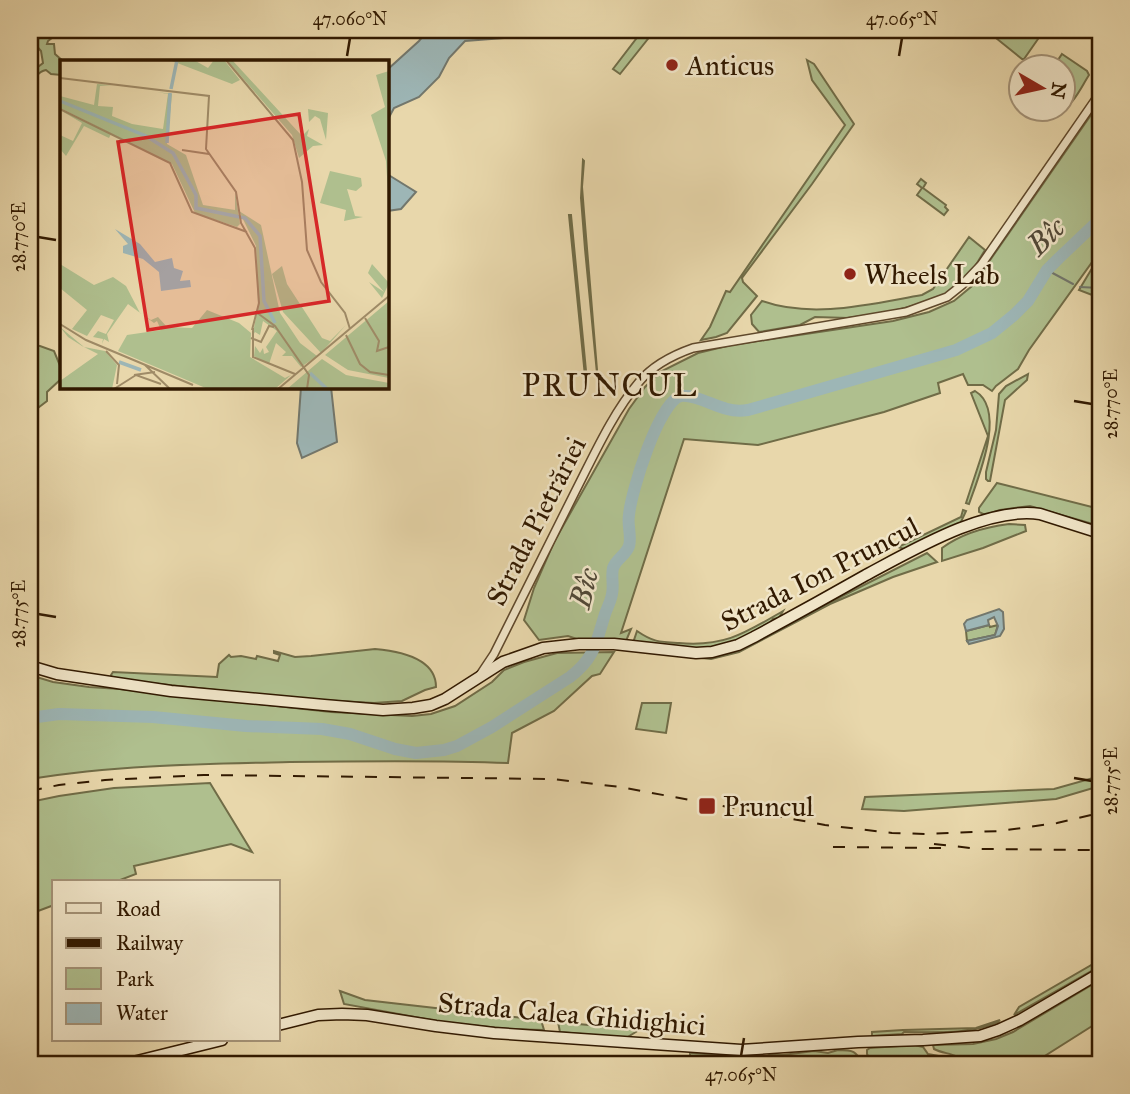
<svg xmlns="http://www.w3.org/2000/svg" width="1130" height="1094" font-family="'IM FELL Great Primer',serif">
<style>
.green{fill:#afbf8e;stroke:#706c47;stroke-width:2}
.water{fill:#9db6b6;stroke:#72776d;stroke-width:2}
.lines{fill:none;stroke-linecap:round;stroke-linejoin:round}
.stream{stroke:#72776d;stroke-width:2}
.river{stroke:#9db6b6;stroke-width:12}
.street-casing{stroke:#5f482b;stroke-width:10}
.secondary-casing{stroke:#311900;stroke-width:13}
.street{stroke:#f0e5c8;stroke-width:7}
.secondary{stroke:#f0e5c8;stroke-width:10}
.rail{stroke:#311900;stroke-width:2;stroke-dasharray:12 12;stroke-linecap:butt}
.ticks{fill:none;stroke:#311900;stroke-width:2.5}
.poi-dot{fill:#8f2418;stroke:#f0e5c8;stroke-width:2.5}
.labels{text-anchor:middle;dominant-baseline:central;stroke-width:5;stroke-linejoin:round;paint-order:stroke}
.poi-label{font-size:28px;fill:#311900;stroke:#f0e5c8;text-anchor:start}
.street-label{font-size:28px;fill:#311900;stroke:#f0e5c8}
.water-label{font-size:30px;font-style:italic;fill:#514837;stroke:#f0e5c8}
.quarter-label{font-size:32px;letter-spacing:2px;fill:#311900;stroke:#f0e5c8}
.inset-river{fill:none;stroke:#9db6b6;stroke-width:3.5}
.inset-road{fill:none;stroke:#9f8b67;stroke-width:2}
.view{fill:#d62828;fill-opacity:0.15;stroke:#d62828;stroke-width:3.5}
.inset-edge{fill:none;stroke:#311900;stroke-width:3.5}
.neatline{fill:none;stroke:#311900;stroke-width:2.5}
.ticks-label{font-size:18px;text-anchor:middle;fill:#311900}
</style>
<rect width="100%" height="100%" fill="#e8d7ab"/>
<filter id="stains"><feTurbulence type="fractalNoise" baseFrequency=".00286" numOctaves="4"/><feColorMatrix values="0 0 0 0 .2 0 0 0 0 .09 0 0 0 0 .02 0 0 0 .5 -.17"/></filter>
<radialGradient id="worn" r=".72"><stop offset=".6" stop-color="#630" stop-opacity="0"/><stop offset="1" stop-color="#630" stop-opacity=".3"/></radialGradient>
<g class="green">
<path d="M45 30H54L52 38 48 41 47 44H54L55 54 63 61H61V75L51 74 46 70C36 72 34 81 30 89V73L43 63 41 51 33 42Z"/>
<path d="M641 30H655L620 74 613 69 639 35Z"/>
<path d="M986 30 998 37 1003 30H1027L1038 37V39L1024 59H1022Z"/>
<path d="M1062 54 1087 71 1089 75C1080 89 1074 105 1058 112L1053 109 1064 108V66H1054Z"/>
<path d="M807 60 814 64 854 124 812 184 742 278 743 282 757 296 727 333 716 337 701 340 710 327 726 291 730 292 845 125 812 80Z"/>
<path d="M1100 102V251L1029 350 1018 369 996 386 992 391 983 385H968L963 374 938 383 940 393 884 412 758 445 684 439 621 633 631 629 626 641 580 640 568 636 539 640 524 620 534 588 554 542 629 409 645 387 660 372 698 353 731 345 893 321 929 312 954 301 972 286Z"/>
<path d="M583 160 584 161 582 187 584 212 599 394 585 249 581 198Z"/>
<path d="M921 179 926 183 923 188 946 205 945 207 948 210 944 215 917 195 922 188 917 184Z"/>
<path d="M569 215H571L587 381 585 376Z"/>
<path d="M969 237 985 250 974 268 959 286 946 295 920 304 889 312 848 318 815 317 800 325 759 332 752 324 751 315 762 301C813 319 870 304 922 295L933 289Z"/>
<path d="M1091 270 1100 277V298L1079 290Z"/>
<path d="M30 345 40 346 54 351 61 368V379L47 392V401L30 414Z"/>
<path d="M1028 374 1027 380 1005 400 990 481H988L986 479V472L996 430 999 394 1006 386Z"/>
<path d="M975 391C1007 410 978 478 969 504L966 503 988 436 971 393Z"/>
<path d="M997 483 1100 509V526L1030 506 1000 510 985 515 979 512V508Z"/>
<path d="M963 510 966 511 960 524 904 549 898 547 961 517Z"/>
<path d="M1009 524 1025 525 1026 531 983 548 942 561V548C961 534 985 527 1009 524Z"/>
<path d="M927 553 937 562 893 577 830 604 739 652 711 659 681 656H716L738 649Z"/>
<path d="M783 611 779 618 773 619C768 627 760 630 751 634 708 656 678 648 633 643L637 631C653 642 659 642 679 643 725 647 745 633 783 611Z"/>
<path d="M989 625 990 627 998 625 995 635 967 641 966 631Z"/>
<path d="M375 649C397 651 436 657 436 687L425 690 402 701 374 703 302 699 113 679 111 675 113 672 217 677 219 664 229 655 231 657 241 656 256 659 257 656 278 661 280 655 274 653V651L295 657 311 656Z"/>
<path d="M614 652 600 674 592 676 554 711 512 733 508 763C436 760 363 761 290 762 203 764 116 765 30 779V675L53 682 89 687 120 689 331 712 412 716 431 714 455 706 492 682 504 670 524 662 557 653Z"/>
<path d="M642 703H671L666 733 636 729Z"/>
<path d="M1100 776V786L1056 799 904 811 862 809 865 797 1054 789Z"/>
<path d="M210 783 252 852 231 844 134 866 136 874 115 882H54V905L30 914V802L59 796 114 788Z"/>
<path d="M1100 960V966L1014 1015 1019 1007Z"/>
<path d="M1100 980V1021L1032 1064H964C958 1052 945 1055 934 1049L933 1045 973 1044 996 1039 1013 1032Z"/>
<path d="M340 991 365 1000 541 1020 544 1030 508 1029 442 1022 344 1004Z"/>
<path d="M1000 1020 998 1022C968 1035 936 1032 904 1032L902 1034 872 1036V1032L903 1030 976 1028Z"/>
<path d="M558 1022 639 1030 626 1038 560 1032Z"/>
<path d="M914 1045 923 1047 928 1054 944 1057 959 1064H872L867 1054V1050L870 1048Z"/>
<path d="M838 1050C854 1050 855 1051 864 1064L760 1063 763 1058 771 1054 783 1055 814 1051 828 1053Z"/>
<path d="M690 1053 750 1057 752 1063 690 1060Z"/>
</g>
<g class="water">
<path d="M428 30H513L514 33 504 38 465 41 449 58 439 77 419 97 394 108 387 121V70L419 41Z"/>
<path d="M387 174 416 192 401 209 387 211Z"/>
<path d="M301 387H331L337 442 302 458 297 443Z"/>
<path d="M999 609 1003 612 1004 629 1000 636 969 644 967 641 995 635 998 626 994 617 988 620 989 625 966 631 964 624 967 620Z"/>
</g>
<g class="lines">
<g class="stream">
<path d="M1047 270 1073 284"/>
<path d="M1080 287 1100 288"/>
</g>
<path class="river" d="M30 718 59 714 153 717 246 726 322 729 350 734 395 749 416 753 444 750 457 746 492 727 570 677C595 658 596 643 605 614 607 608 611 601 612 594 614 585 611 576 613 568 616 559 626 555 629 546 632 537 627 525 629 515 631 492 659 401 681 396 694 394 714 406 727 409 734 411 741 411 748 410L956 350 992 333 1014 315 1028 301 1047 270 1059 258 1100 219"/>
<defs>
<path id="street" d="M480 675 494 654C521 600 548 546 575 492 594 455 612 414 639 382 653 365 673 355 693 348L906 312 947 297 962 285 981 265 1100 93"/>
<g id="secondary">
<path d="M30 666 57 674 171 691 324 705 383 710 413 708 431 705 445 699 503 662 543 648 579 644H614L696 653 712 652 738 645 754 637C791 617 829 596 866 575 913 550 987 506 1040 514L1100 533"/>
<path d="M278 1025 318 1015 342 1014 367 1015 436 1026 494 1033 741 1050 858 1042 923 1040 980 1036 998 1030 1020 1020 1100 973"/>
<path d="M125 1064 222 1040"/>
</g>
</defs>
<use href="#street" class="street-casing"/>
<use href="#secondary" class="secondary-casing"/>
<use href="#street" class="street"/>
<use href="#secondary" class="secondary"/>
<g class="rail">
<path d="M30 791 59 785 105 780 204 775 553 779 620 787 825 825 892 833 925 834 1000 831 1057 823 1100 813"/>
<path d="M934 844 980 849 1091 850"/>
<path d="M833 847 942 848"/>
</g>
</g>
<path class="ticks" d="M347 56 350 38M899 56 902 38M38 237 56 240M1074 401 1092 404M38 614 56 617M1074 778 1092 781M741 1056 744 1038"/>
<g class="poi-dot">
<circle cx="672" cy="65" r="7"/>
<circle cx="850" cy="274" r="7"/>
<rect x="698" y="797" width="18" height="18" rx="3.5"/>
</g>
<g class="labels">
<g class="poi-label">
<text x="686" y="65">Anticus</text>
<text x="864" y="274">Wheels Lab</text>
<text x="723" y="806">Pruncul</text>
</g>
<g class="street-label">
<text transform="translate(536 521) rotate(-63)">Strada Pietrăriei</text>
<text transform="translate(820 574) rotate(-27)">Strada Ion Pruncul</text>
<text transform="translate(572 1014) rotate(5)">Strada Calea Ghidighici</text>
</g>
<g class="water-label">
<text transform="translate(1046 236) rotate(-45)">Bîc</text>
<text transform="translate(584 588) rotate(-76)">Bîc</text>
</g>
<g class="quarter-label">
<text x="610" y="385">PRUNCUL</text>
</g>
</g>
<g transform="translate(60 60)">
<rect width="329" height="329" fill="#e8d7ab"/>
<path d="M134 0 148 8 154 0H164L180 20 172 24 112 1ZM167 0 173 1 242 76 249 69 247 76 263 85 253 86 239 98 232 75ZM329 11V148L326 101 311 55 325 47 316 15ZM37 24 53 25 40 26 38 46 53 47 52 56 72 64 103 69 108 34 97 32 112 34 107 84 126 95 143 145 175 150V131L180 164 177 167 135 153 112 104 0 48V36L34 45ZM248 49 268 53 266 80 260 59 255 56 249 62ZM0 50 51 74 49 78 24 66 6 96 0 89V75L13 81 22 63ZM270 111 301 118 302 126 296 131 287 129 295 156 303 157 284 161 286 150 260 143ZM179 151 201 165 220 253 240 283 257 296 241 307 232 296H222L226 292 216 283 209 304 194 296 195 286 200 293 203 288 204 294 209 292 206 287 217 271 203 261 200 275 195 272 192 277 198 248 196 186ZM0 204 34 225 53 217 66 226 80 253 91 260 98 257 107 267 132 268 147 250 179 263 191 273 190 297 225 318 231 315 215 329H148L58 291 67 275 101 270 97 261 94 263 68 244 47 274 49 282 44 279 42 284 43 279 33 277 38 271 46 274 54 260 41 255 27 276 12 269 27 250 0 228ZM312 204 329 223 322 238 309 222 324 232 308 213ZM222 206 227 224 262 278 270 281 286 265 261 293 223 252 212 214ZM329 241V318L288 310 265 295ZM0 267 24 287 45 291 57 305 52 329H0V321L38 294 22 286 8 277ZM262 299 286 315 329 323V329H227Z" fill="#afbf8e"/>
<path d="M55 169 80 184 95 202 112 198 114 208 123 211 120 221 130 220 131 227 101 231 99 212 83 199 63 193V186L68 184Z" fill="#9db6b6"/>
<path class="inset-river" d="M111 29 117 0M0 41 86 76 113 93 136 135V148L185 158 200 176 204 241 215 263M107 83 110 33M59 302 81 310M250 313 267 329"/>
<path class="inset-road" d="M166 0 233 80 242 122 247 190 261 222 285 253 290 269M0 18 149 36 146 89 176 132 181 163 195 188 199 243 192 270M0 49 110 103 132 152 187 172M122 90 149 94M196 252 215 266 249 315 247 329M305 258 319 281 317 291 329 287M0 264 26 280 133 325M193 268V297L235 314M286 275 300 304 310 312 329 315M191 278 201 282 209 266 214 267M46 291 59 305 57 324M85 305 110 329M74 315 95 312M54 329 76 315 101 324M218 329 329 236"/>
<path class="view" d="M239 54 269 241 88 270 58 82Z"/>
<rect width="329" height="329" class="inset-edge"/>
</g>
<rect width="1130" height="1094" fill="none" stroke="#e8d7ab" stroke-width="77"/>
<rect x="52" y="880" width="228" height="161" fill="#f0e5c8" stroke="#a49378" stroke-width="2"/>
<rect x="66" y="903" width="35" height="10" fill="#f0e5c8" stroke="#a49378" stroke-width="2"/>
<text x="116" y="916" font-size="21" fill="#311900">Road</text>
<rect x="66" y="938" width="35" height="10" fill="#311900" stroke="#a49378" stroke-width="2"/>
<text x="116" y="950" font-size="21" fill="#311900">Railway</text>
<rect x="66" y="968" width="35" height="21" fill="#afbf8e" stroke="#a49378" stroke-width="2"/>
<text x="116" y="986" font-size="21" fill="#311900">Park</text>
<rect x="66" y="1003" width="35" height="21" fill="#9db6b6" stroke="#a49378" stroke-width="2"/>
<text x="116" y="1020" font-size="21" fill="#311900">Water</text>
<g transform="translate(1042 88) rotate(99)"><circle r="33" fill="#f0e5c8" stroke="#a49378" stroke-width="2"/>
<path d="M0-5L12 26L0 18L-12 26Z" fill="#8f2418"/>
<text y="-10" font-size="19" font-weight="bold" text-anchor="middle" fill="#311900">N</text>
</g>
<rect x="38" y="38" width="1054" height="1018" class="neatline"/>
<g class="ticks-label">
<text x="350" y="25">47.060°N</text>
<text x="902" y="25">47.065°N</text>
<text transform="translate(19 237) rotate(-90)" y="6">28.770°E</text>
<text transform="translate(1111 404) rotate(-90)" y="6">28.770°E</text>
<text transform="translate(19 614) rotate(-90)" y="6">28.775°E</text>
<text transform="translate(1111 781) rotate(-90)" y="6">28.775°E</text>
<text x="741" y="1081">47.065°N</text>
</g>
<rect width="100%" height="100%" filter="url(#stains)"/>
<rect width="100%" height="100%" fill="url(#worn)"/>
</svg>
